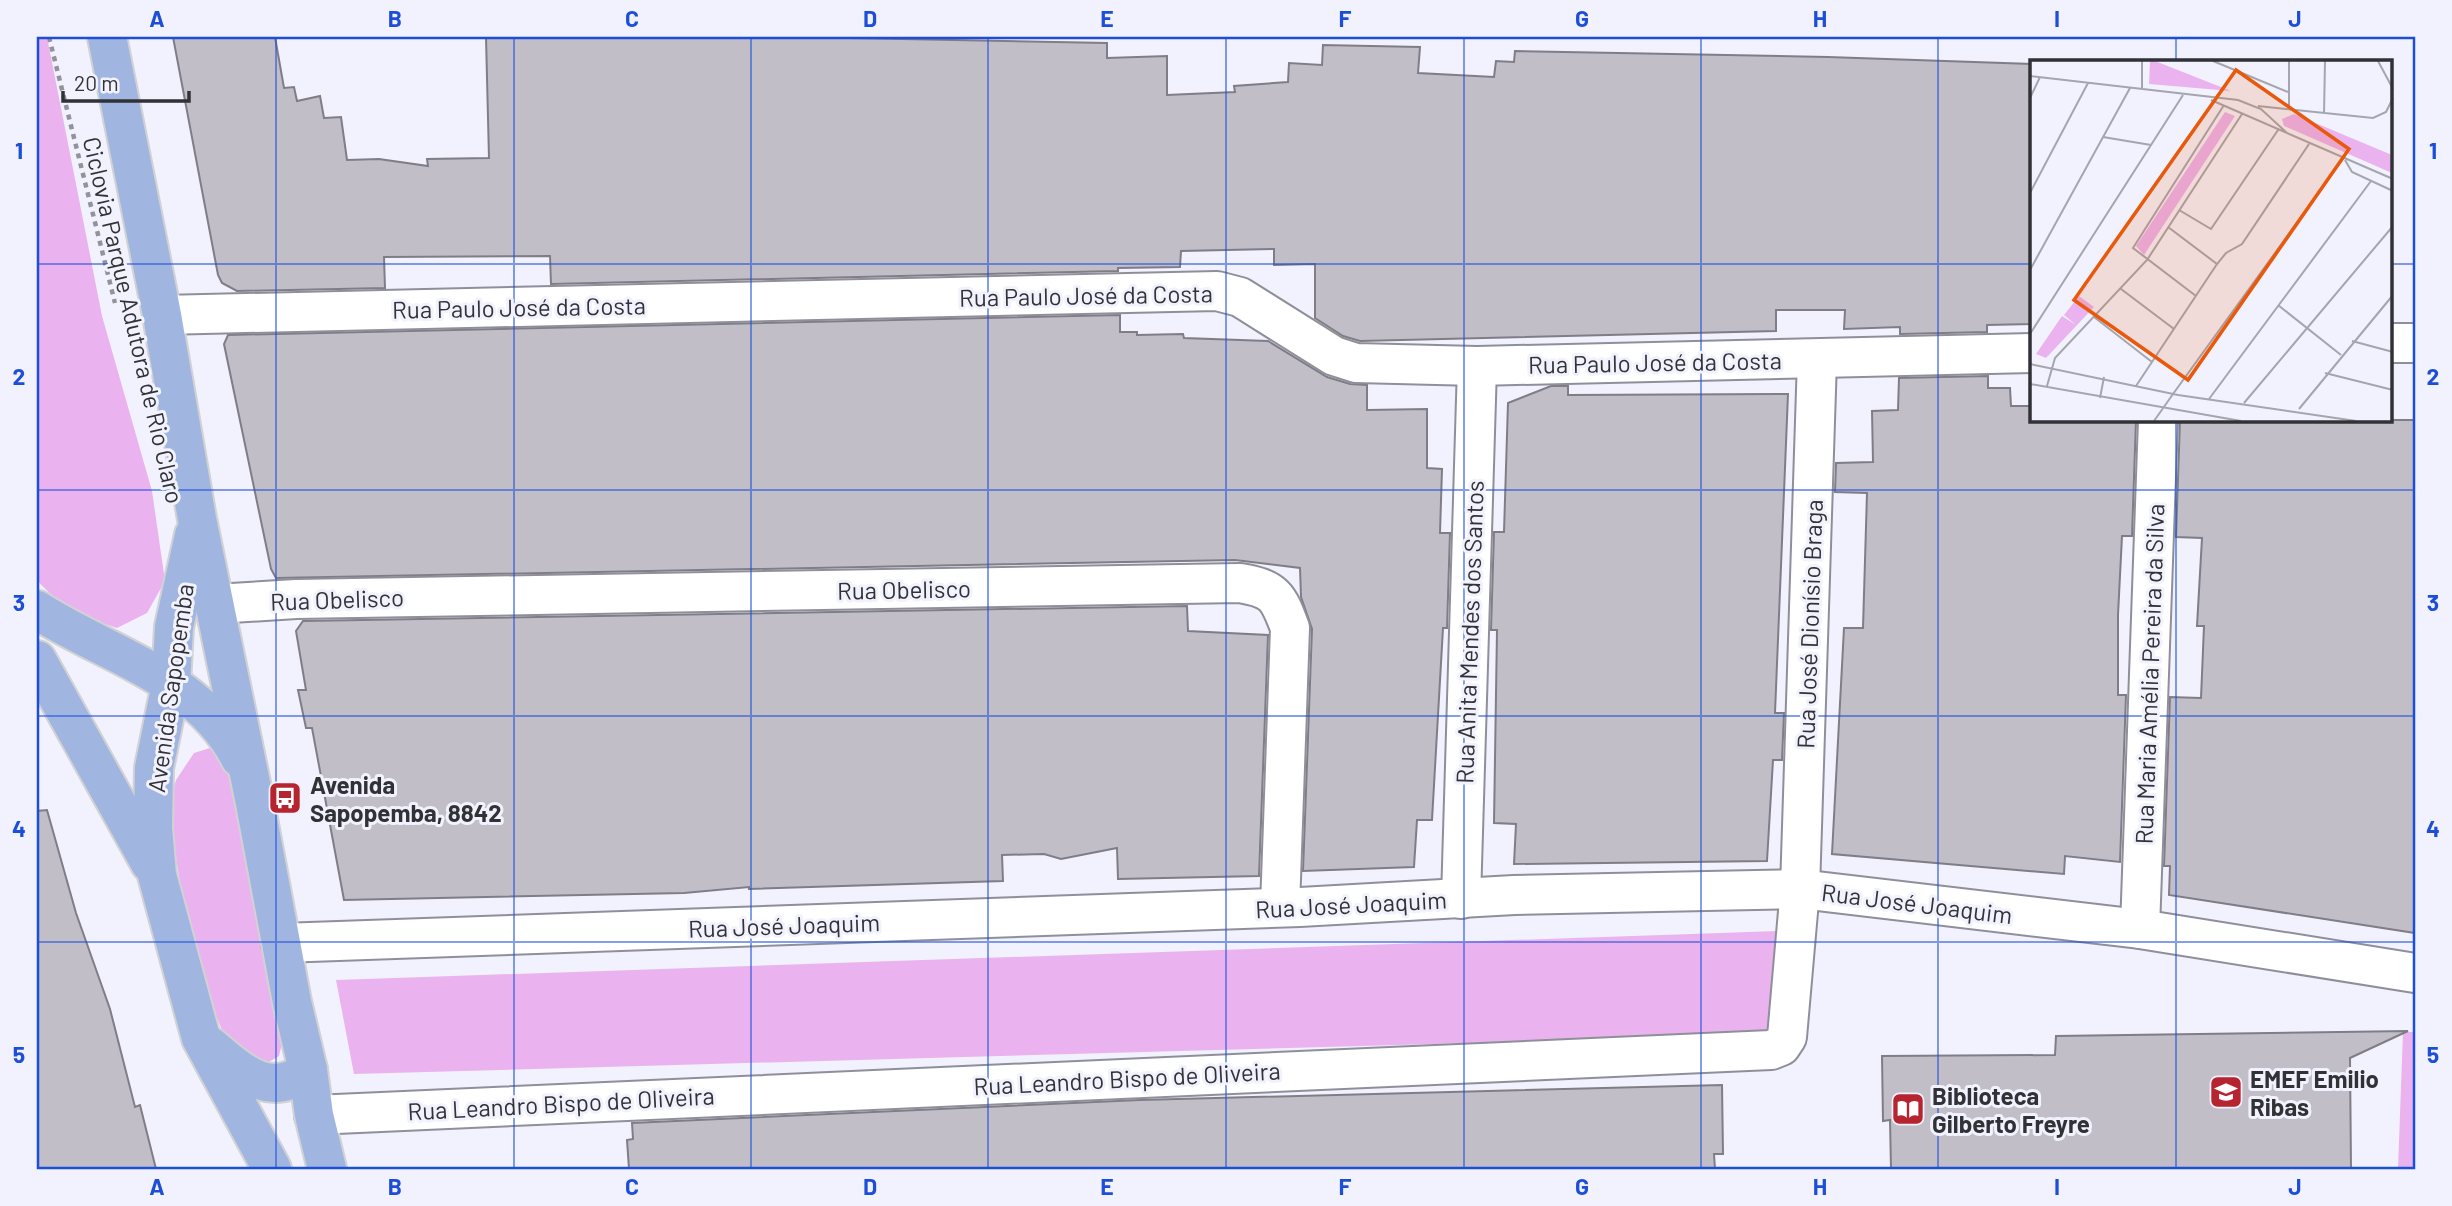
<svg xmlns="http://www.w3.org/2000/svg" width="2452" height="1206" font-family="Barlow,sans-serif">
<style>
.green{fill:#eab3f0}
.building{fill:#c2bec8;stroke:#807d86;stroke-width:2}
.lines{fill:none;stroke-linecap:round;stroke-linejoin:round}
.minor-casing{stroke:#8e8f9a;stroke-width:42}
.major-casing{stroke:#d2d2d3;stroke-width:42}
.path{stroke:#91929a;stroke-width:4.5;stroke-dasharray:5 5;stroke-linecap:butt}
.minor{stroke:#fff;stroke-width:38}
.major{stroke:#a0b6e0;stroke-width:38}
.grid{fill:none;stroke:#1d4ed8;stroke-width:2;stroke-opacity:0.55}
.labels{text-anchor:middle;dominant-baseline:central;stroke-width:6;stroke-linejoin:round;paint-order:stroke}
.street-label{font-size:24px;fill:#313236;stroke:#f1f2fd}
.poi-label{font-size:24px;font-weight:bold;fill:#313236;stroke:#f1f2fd;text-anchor:start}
.inset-road{fill:none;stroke:#a4a5ad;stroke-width:2}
.view{fill:#e8590c;fill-opacity:0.15;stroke:#e8590c;stroke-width:3.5}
.inset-edge{fill:none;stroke:#313236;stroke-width:3.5}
.neatline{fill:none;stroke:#1d4ed8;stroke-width:2.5}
.grid-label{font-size:23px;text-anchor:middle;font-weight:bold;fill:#1d4ed8}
</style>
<rect width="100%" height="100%" fill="#f1f2fd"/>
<g class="green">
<path d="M37 37H47L102 316 152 491 165 581 147 613 117 628C85 618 59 606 37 580Z"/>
<path d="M213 747 237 778 287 1021 279 1056 262 1066 232 1054 210 1001 184 908 168 807 176 780 194 753Z"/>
<path d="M1778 931 1772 1029 1759 1035 354 1074 336 980Z"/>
<path d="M2403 1032H2415V1169H2398Z"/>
</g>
<g class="building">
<path d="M173 37H275L284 88 294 87 297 101 320 96 324 118 341 117 347 160 379 159 428 166 427 159 489 158 486 37H797L1107 43V58L1167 56V95L1235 92 1234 86 1288 82 1289 63 1322 65 1323 45 1420 47 1418 73 1494 77 1496 61 1514 62 1515 51 1828 57 2032 64V324L1987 325V332L1900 334V327L1844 329 1845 310H1776V331L1360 341 1343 336 1315 318V264L1274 265V249L1181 251 1180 267 1118 268V271L551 284 550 256 384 257 385 288 237 291 222 283 218 275Z"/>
<path d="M1120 315V332H1137V335L1183 334 1184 338 1268 341 1327 377 1350 384 1367 385V410L1427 409V468L1442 469 1440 533H1450L1447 628H1443L1432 820H1417L1414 867 1303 871 1312 629 1301 597 1300 568 1235 560 276 578 271 569 224 344 228 335Z"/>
<path d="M1988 376V388H2010L2011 406H2032V420H2136L2132 536H2122L2118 615V695H2126L2120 862 2065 856 2064 874 1832 854 1844 628H1863L1867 493 1835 492 1836 463 1873 462 1872 411 1898 410 1899 378Z"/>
<path d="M1551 386H1568V395L1788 394 1775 713H1784L1782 760H1773L1767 861 1514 864 1516 824 1494 823 1497 630H1491L1494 532H1504L1508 403Z"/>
<path d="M2180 420H2415V933L2169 895 2170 866H2164L2170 697 2201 698 2204 626H2197L2202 538 2176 537Z"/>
<path d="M1187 606 1188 631 1268 635 1259 876 1118 879 1117 848 1061 859 1044 854 1002 855 1003 881 749 889V887L684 893 344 900 312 728H306L298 690H306L296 631 303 621Z"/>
<path d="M47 810 76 913 110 1009 135 1107 140 1105 156 1169H37V811Z"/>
<path d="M2408 1031 2350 1058 2351 1169H1891L1890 1120 1883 1121 1882 1056 2055 1055 2056 1036Z"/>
<path d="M1722 1085 1723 1154H1714L1715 1169H629L627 1140 633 1139 632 1123 1140 1100Z"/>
</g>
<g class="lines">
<defs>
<g id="minor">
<path d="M162 315 1217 291 1240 297 1334 356 1356 363 1477 366 2032 353"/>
<path d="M2391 343H2415"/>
<path d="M215 604 296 599 1240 583C1275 589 1278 596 1290 628L1280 907"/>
<path d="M1461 899 1477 366"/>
<path d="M2140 929 2158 420"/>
<path d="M281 943 1300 907 1514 895 1800 889 2140 929 2415 973"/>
<path d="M314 1115 1771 1050 1781 1046 1787 1037 1800 889 1817 359"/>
</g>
<g id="major">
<path d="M107 37 162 315 197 519 255 803 292 1002 308 1070 314 1115 327 1169"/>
<path d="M194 535 174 627 171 684 154 768 153 828 157 875 201 1038 272 1169"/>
<path d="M37 610C107 655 200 678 240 758"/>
<path d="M37 660 150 863"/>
<path d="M210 1046C241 1072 269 1100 308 1070"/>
</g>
</defs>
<use href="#minor" class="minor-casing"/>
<use href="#major" class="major-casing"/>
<path class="path" d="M49 37 115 303"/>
<use href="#minor" class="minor"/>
<use href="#major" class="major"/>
</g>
<path class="grid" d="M276 37V1169M514 37V1169M751 37V1169M988 37V1169M1226 37V1169M1464 37V1169M1701 37V1169M1938 37V1169M2176 37V61M37 264H2032M2391 264H2415M2176 420V1169M37 490H2415M37 716H2415M37 942H2415"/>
<defs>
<symbol id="bus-square" viewBox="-11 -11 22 22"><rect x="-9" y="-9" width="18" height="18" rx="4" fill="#b62430" stroke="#f1f2fd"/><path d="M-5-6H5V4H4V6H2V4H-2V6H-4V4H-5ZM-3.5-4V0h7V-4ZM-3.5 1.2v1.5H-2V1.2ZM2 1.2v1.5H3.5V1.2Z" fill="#fff"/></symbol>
<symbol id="school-square" viewBox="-11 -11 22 22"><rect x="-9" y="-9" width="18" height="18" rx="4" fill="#b62430" stroke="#f1f2fd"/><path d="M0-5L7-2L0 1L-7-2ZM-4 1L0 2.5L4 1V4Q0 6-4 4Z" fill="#fff"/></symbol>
<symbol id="library-square" viewBox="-11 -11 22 22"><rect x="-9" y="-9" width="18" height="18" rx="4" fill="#b62430" stroke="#f1f2fd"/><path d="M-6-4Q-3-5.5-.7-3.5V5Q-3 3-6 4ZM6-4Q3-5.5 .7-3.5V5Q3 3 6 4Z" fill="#fff"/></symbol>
</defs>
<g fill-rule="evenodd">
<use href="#bus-square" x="266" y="779" width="38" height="38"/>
<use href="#school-square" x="2207" y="1073" width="38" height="38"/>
<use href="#library-square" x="1889" y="1090" width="38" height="38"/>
</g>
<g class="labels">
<g class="street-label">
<text transform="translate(1086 295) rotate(-1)">Rua Paulo José da Costa</text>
<text transform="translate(519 307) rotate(-1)">Rua Paulo José da Costa</text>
<text transform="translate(134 320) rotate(77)">Ciclovia Parque Adutora de Rio Claro</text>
<text transform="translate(1655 362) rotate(-1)">Rua Paulo José da Costa</text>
<text transform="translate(904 589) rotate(-1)">Rua Obelisco</text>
<text transform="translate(337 599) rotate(-2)">Rua Obelisco</text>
<text transform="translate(1809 624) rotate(-88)">Rua José Dionísio Braga</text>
<text transform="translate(1469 632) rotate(-88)">Rua Anita Mendes dos Santos</text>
<text transform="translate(2149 674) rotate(-88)">Rua Maria Amélia Pereira da Silva</text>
<text transform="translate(170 688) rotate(-82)">Avenida Sapopemba</text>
<text transform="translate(1917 903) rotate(7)">Rua José Joaquim</text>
<text transform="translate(1351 904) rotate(-3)">Rua José Joaquim</text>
<text transform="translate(784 925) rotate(-2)">Rua José Joaquim</text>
<text transform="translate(1127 1078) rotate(-3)">Rua Leandro Bispo de Oliveira</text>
<text transform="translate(561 1103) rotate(-3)">Rua Leandro Bispo de Oliveira</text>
</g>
<g class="poi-label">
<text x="310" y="784">Avenida<tspan x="310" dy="28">Sapopemba, 8842</tspan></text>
<text x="2250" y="1078">EMEF Emilio<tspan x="2250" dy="28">Ribas</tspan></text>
<text x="1932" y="1095">Biblioteca<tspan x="1932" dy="28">Gilberto Freyre</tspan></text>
</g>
</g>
<g transform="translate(2030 60)">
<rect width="362" height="362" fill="#f1f2fd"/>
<path d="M120 1H125L201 31 119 24ZM195 52 205 56 114 195 106 186ZM264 54 362 95V113L254 66 252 59ZM49 236 64 247 16 298 6 294 32 256 46 265 34 255Z" fill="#eab3f0"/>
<path class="inset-road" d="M183 1 258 32M348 1 363 29M0 16 208 40 231 49 257 73M112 30V1M0 38 10 17M181 40 363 119M228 46 343 58 356 52 363 38M259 50V1M294 54 295 1M73 77 121 85M315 100 322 112 363 131M0 133 58 23M149 150 181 169 248 70M138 167 187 204M0 210 100 28M91 229 144 269M166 236 103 188 194 45M248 245 311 295M64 257 122 302M0 274 153 35M322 281 363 292M0 304 148 335 326 361M295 313 363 330M0 324 211 361M17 326 25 298 117 200 212 54M106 326 187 204 196 193 212 184 279 84M143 334 313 99M70 338 74 317M179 339 341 121M214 343 363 166M269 349 363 235M124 361 143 334"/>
<path class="view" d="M206 10 319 89 158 320 44 240Z"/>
<rect width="362" height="362" class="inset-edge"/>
</g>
<rect width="2452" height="1206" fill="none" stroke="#f1f2fd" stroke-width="77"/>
<path d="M63 91v10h126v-10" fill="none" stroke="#313236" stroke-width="3.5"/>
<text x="74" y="91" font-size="21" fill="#313236" stroke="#f1f2fd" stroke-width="5" paint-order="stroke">20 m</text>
<rect x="38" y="38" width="2376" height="1130" class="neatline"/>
<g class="grid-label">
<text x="157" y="27">A</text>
<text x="395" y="27">B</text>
<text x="632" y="27">C</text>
<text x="870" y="27">D</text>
<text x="1107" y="27">E</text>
<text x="1345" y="27">F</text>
<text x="1582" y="27">G</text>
<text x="1820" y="27">H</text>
<text x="2057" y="27">I</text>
<text x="2295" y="27">J</text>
<text x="19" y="159">1</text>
<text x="2433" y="159">1</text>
<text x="19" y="385">2</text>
<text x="2433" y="385">2</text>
<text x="19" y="611">3</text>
<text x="2433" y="611">3</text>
<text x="19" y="837">4</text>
<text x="2433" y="837">4</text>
<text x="19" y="1063">5</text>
<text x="2433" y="1063">5</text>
<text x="157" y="1195">A</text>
<text x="395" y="1195">B</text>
<text x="632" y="1195">C</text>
<text x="870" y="1195">D</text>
<text x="1107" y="1195">E</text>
<text x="1345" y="1195">F</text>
<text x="1582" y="1195">G</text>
<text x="1820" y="1195">H</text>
<text x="2057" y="1195">I</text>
<text x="2295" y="1195">J</text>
</g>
</svg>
